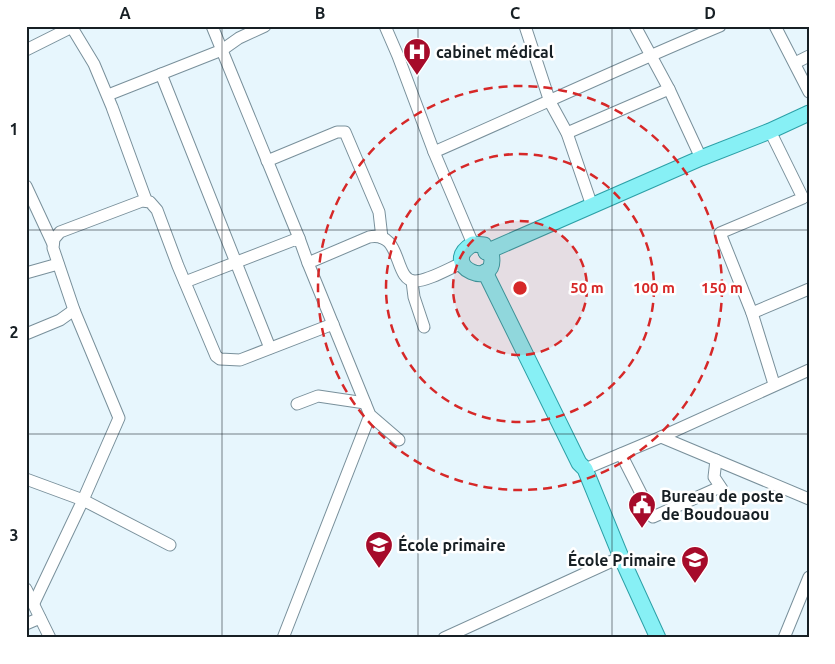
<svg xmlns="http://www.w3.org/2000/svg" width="835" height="664" font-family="Ubuntu,sans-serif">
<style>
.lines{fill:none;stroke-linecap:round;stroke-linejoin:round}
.minor-casing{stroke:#79909b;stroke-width:13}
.major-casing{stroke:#2ca0a7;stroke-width:17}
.minor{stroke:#fff;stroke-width:11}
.major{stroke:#87f0f5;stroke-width:15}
.grid{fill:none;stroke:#171f24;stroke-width:1;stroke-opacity:0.55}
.ring{fill:none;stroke:#d62828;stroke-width:2.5;stroke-dasharray:9 6}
.labels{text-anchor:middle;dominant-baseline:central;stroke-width:5;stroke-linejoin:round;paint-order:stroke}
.poi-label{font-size:16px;font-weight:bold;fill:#171f24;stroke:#fff;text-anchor:start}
.centre{fill:#d62828;stroke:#fff;stroke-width:2.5}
.ring-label{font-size:15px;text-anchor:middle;font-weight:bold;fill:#d62828;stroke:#fff;stroke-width:5;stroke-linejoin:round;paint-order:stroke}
.neatline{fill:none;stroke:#171f24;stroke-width:2}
.grid-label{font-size:16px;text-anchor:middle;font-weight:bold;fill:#171f24}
</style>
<rect width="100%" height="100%" fill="#e7f6fd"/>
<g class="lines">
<defs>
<g id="minor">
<path d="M71 26 94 64 112 107 146 200"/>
<path d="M212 26 299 238"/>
<path d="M385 26 398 56 434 152 473 244"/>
<path d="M525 26 550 102 567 133 592 206"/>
<path d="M635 26 669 89 701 158"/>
<path d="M775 26 809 92"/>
<path d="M26 50 74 26"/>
<path d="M795 63 809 56"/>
<path d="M161 74 270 348"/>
<path d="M108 95 222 50 239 38 265 26"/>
<path d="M770 131 803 198 720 233 752 313 774 384"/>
<path d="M567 133 669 89"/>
<path d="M434 152C530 110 624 66 720 26"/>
<path d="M267 161 337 132H345L379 212 382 238"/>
<path d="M26 186 53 244"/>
<path d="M308 263 370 415 399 440"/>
<path d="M26 273 58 264"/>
<path d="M412 281 414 297 424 327"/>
<path d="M185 282 299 238 308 263 369 237C403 230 393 281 415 281 428 281 450 268 462 263"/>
<path d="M752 313 809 289"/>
<path d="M26 334 60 320 74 310"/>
<path d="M297 404 318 396 365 403"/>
<path d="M661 437 809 499"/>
<path d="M621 454 653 517 720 487"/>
<path d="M716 460 714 477 722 489"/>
<path d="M585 469 661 437 809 370"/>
<path d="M26 479 83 500 119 418 74 310 53 248 54 239 60 232 142 201 150 202 157 210 178 266 216 356 220 359 240 360 333 324"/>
<path d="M26 589 50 638"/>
<path d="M34 603 83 500 170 545"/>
<path d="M26 624 40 618"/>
<path d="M283 638 370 415"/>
<path d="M444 638 621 557"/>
<path d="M784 638 809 577"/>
</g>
<g id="major">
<path d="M473 244 484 245 486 252 491 253C500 293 436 266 473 244Z"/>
<path d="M486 252 701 158 770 131 809 113"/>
<path d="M485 272 579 463 585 469 621 557 658 638"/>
</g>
</defs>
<use href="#minor" class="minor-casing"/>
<use href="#major" class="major-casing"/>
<use href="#minor" class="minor"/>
<use href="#major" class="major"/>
</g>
<path class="grid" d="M222 26V638M418 26V638M612 26V638M26 230H809M26 434H809"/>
<circle cx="520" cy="288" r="67" fill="#d62828" fill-opacity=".12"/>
<g class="ring">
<circle cx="520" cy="288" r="67"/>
<circle cx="520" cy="288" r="134"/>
<circle cx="520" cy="288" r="202"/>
</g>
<defs>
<symbol id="hospital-pin" viewBox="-11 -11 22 30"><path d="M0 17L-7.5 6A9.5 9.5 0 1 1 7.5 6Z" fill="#a60b2a" stroke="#fff"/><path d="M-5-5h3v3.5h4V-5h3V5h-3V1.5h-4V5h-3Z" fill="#fff"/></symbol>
<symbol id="civic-pin" viewBox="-11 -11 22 30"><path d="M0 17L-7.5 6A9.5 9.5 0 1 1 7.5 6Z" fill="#a60b2a" stroke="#fff"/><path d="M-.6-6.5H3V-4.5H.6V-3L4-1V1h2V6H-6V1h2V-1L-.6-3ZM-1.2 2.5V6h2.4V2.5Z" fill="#fff"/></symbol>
<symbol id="school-pin" viewBox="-11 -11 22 30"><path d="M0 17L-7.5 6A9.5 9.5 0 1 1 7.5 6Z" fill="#a60b2a" stroke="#fff"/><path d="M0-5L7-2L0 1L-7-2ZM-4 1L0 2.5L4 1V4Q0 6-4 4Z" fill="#fff"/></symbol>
</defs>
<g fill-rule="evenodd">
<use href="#hospital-pin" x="401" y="36" width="32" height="43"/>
<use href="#civic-pin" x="626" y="489" width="32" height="43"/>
<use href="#school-pin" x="363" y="529" width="32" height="43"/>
<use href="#school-pin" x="679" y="544" width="32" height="43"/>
</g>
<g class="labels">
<g class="poi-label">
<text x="436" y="52">cabinet médical</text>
<text x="661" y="496">Bureau de poste<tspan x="661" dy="18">de Boudouaou</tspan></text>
<text x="398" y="545">École primaire</text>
<text x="676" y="560" text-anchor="end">École Primaire</text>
</g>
</g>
<circle cx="520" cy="288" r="8" class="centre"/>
<g class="ring-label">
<text x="587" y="293">50 m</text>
<text x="654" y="293">100 m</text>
<text x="722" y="293">150 m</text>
</g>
<rect width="835" height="664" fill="none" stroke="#ffffff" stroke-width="55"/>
<rect x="28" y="28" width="780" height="608" class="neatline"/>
<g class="grid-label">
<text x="125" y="19">A</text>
<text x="320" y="19">B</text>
<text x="515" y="19">C</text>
<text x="710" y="19">D</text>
<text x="14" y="135">1</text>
<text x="14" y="338">2</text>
<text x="14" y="541">3</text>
</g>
</svg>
